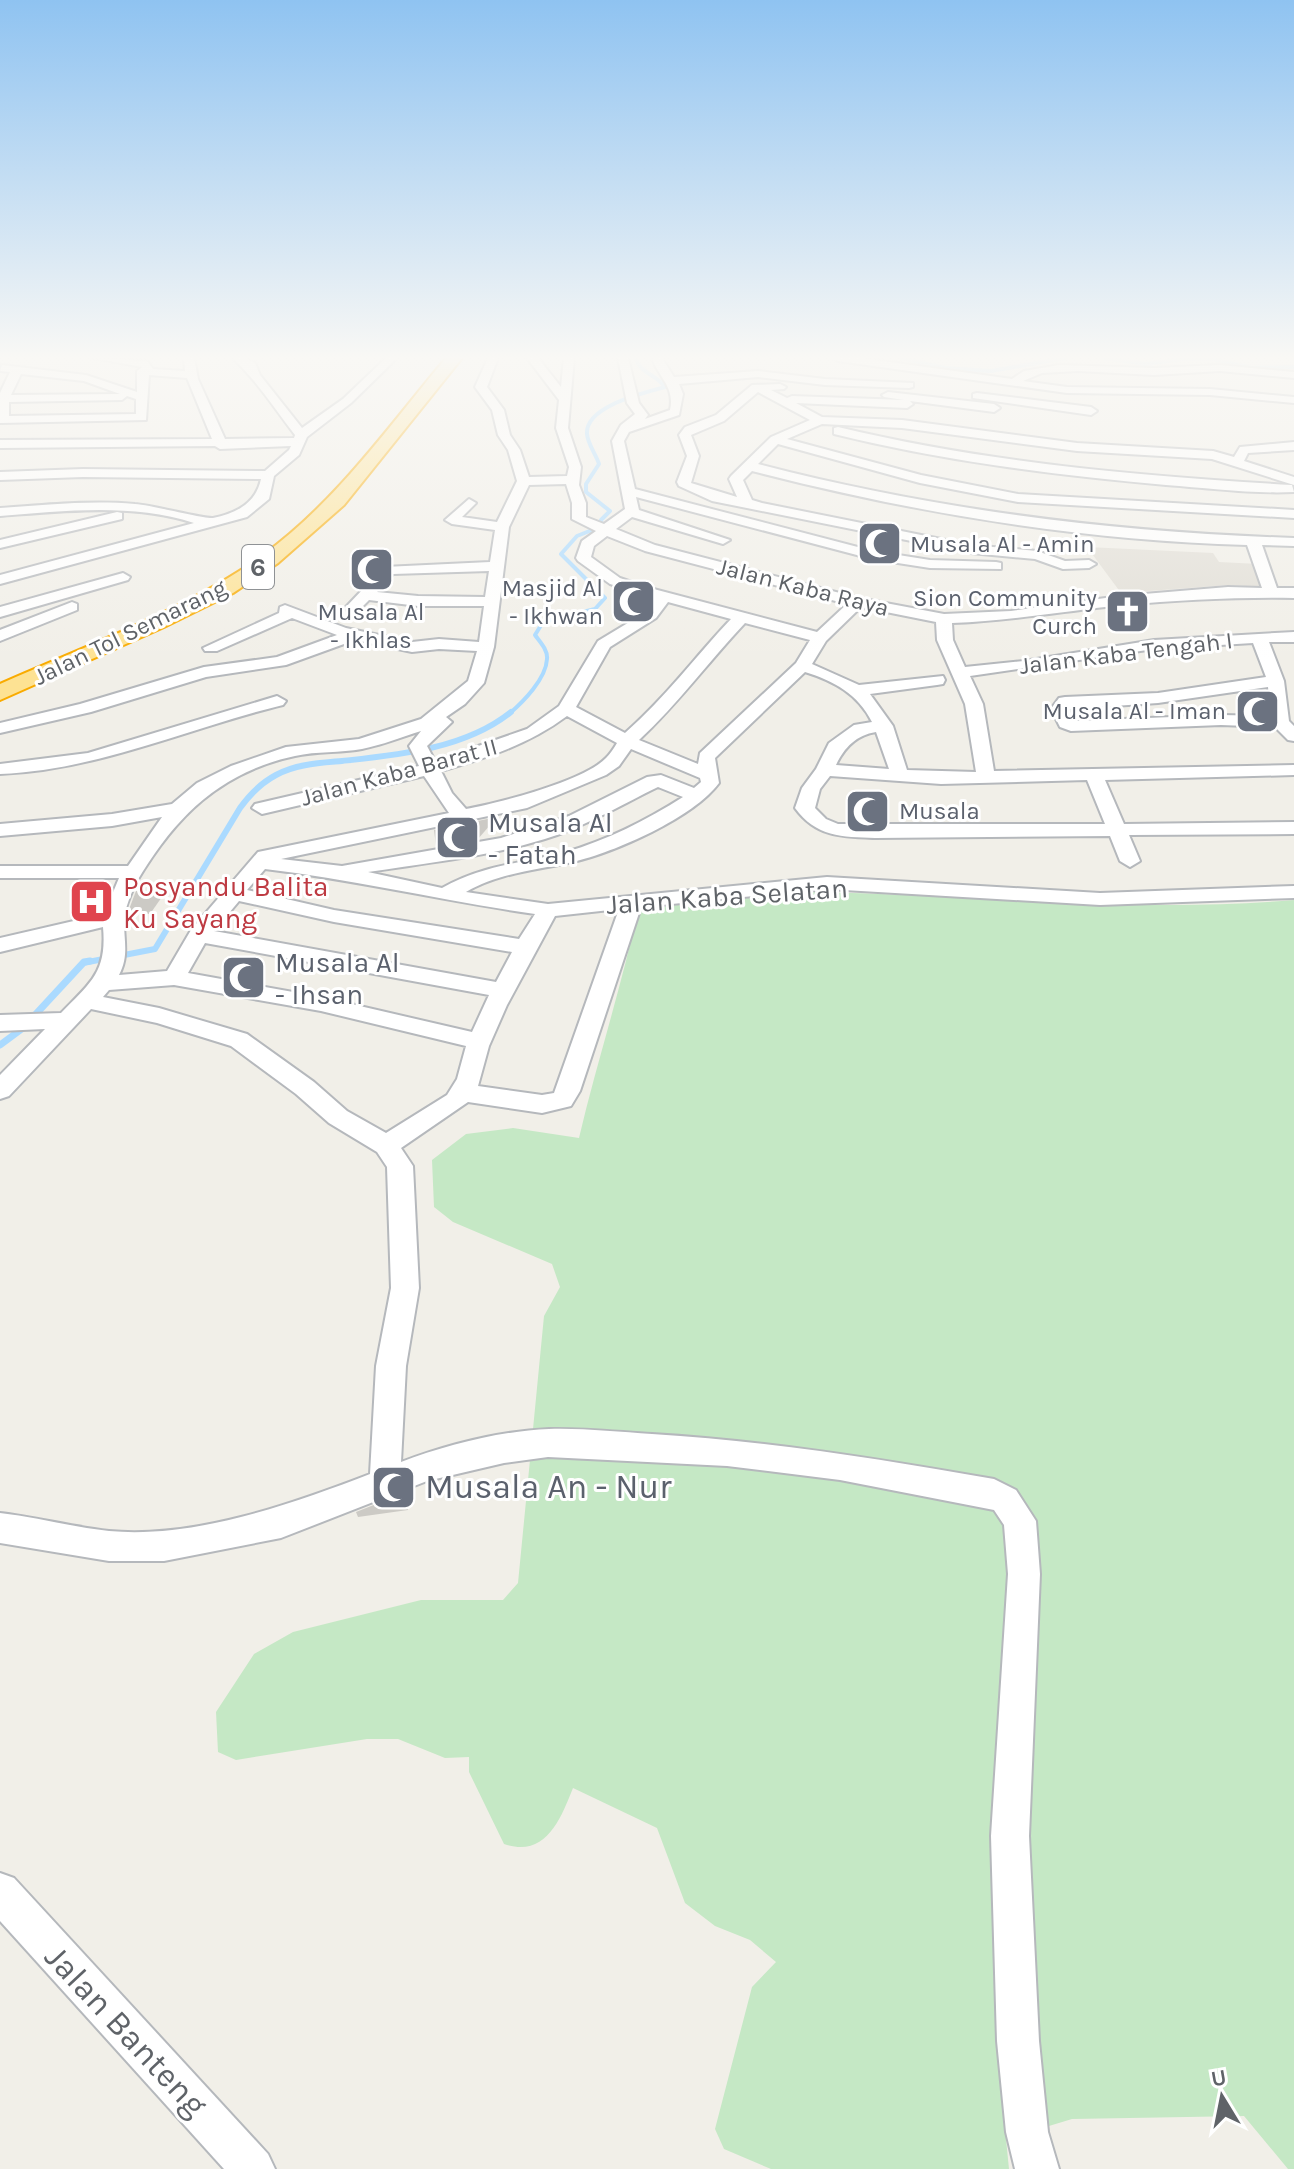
<svg xmlns="http://www.w3.org/2000/svg" width="1294" height="2169" font-family="Karla,sans-serif">
<style>
.education{fill:#e1ded6}
.green{fill:#c5e8c5}
.lines{fill:none;stroke-linecap:round;stroke-linejoin:round}
.stream-far2{stroke:#aadaff;stroke-width:4}
.stream-far1{stroke:#aadaff;stroke-width:6}
.stream{stroke:#aadaff;stroke-width:7}
.building{fill:#cccac5}
.minor-casing{stroke:#b5b8bc;stroke-width:4}
.highway-casing{stroke:#f9ab00;stroke-width:4}
.minor{fill:#fff;fill-rule:evenodd}
.highway{fill:#fde293;fill-rule:evenodd}
.labels{text-anchor:middle;dominant-baseline:central;stroke-width:6;stroke-linejoin:round;paint-order:stroke}
.far-worship-label{font-size:24px;fill:#5b616d;stroke:#fff;text-anchor:end}
.far-street-label{font-size:24px;fill:#5f6368;stroke:#fff}
.shield{fill:#fff;stroke:#8f9295;stroke-width:2}
.shield-label{font-size:26px;font-weight:bold;fill:#5f6368}
.worship-label{font-size:28px;fill:#5b616d;stroke:#fff;text-anchor:start}
.health-label{font-size:28px;fill:#be3a42;stroke:#fff;text-anchor:start}
.street-label{font-size:28px;fill:#5f6368;stroke:#fff}
.near-worship-label{font-size:34px;fill:#5b616d;stroke:#fff;text-anchor:start}
.near-street-label{font-size:34px;fill:#5f6368;stroke:#fff}
</style>
<rect width="100%" height="100%" fill="#f1efe8"/>
<path class="education" d="M1087 547 1213 553 1219 562 1259 564 1263 587 1229 585 1121 593Z"/>
<path class="green" d="M808 892C970 894 1132 914 1294 900V2169H1288L1244 2116 1072 2119 1006 2139 1009 2169H771L724 2149 715 2129 752 1987 776 1962 750 1940 715 1926 685 1903 657 1828 573 1788C560 1821 545 1858 504 1844L469 1772V1757L445 1758 398 1739H367L236 1760 218 1752 216 1712 254 1654 293 1632 421 1600H503L518 1583 544 1316 560 1287 552 1264 453 1222 434 1207 432 1160 466 1134 513 1128 579 1138C597 1061 622 986 638 909Z"/>
<g class="lines">
<g class="stream-far2">
<path d="M901 358 945 368 991 371 1065 358"/>
<path d="M1104 358 1146 364 1189 358 1214 359 1251 368 1294 367"/>
<path d="M509 714C523 702 546 679 547 659 548 650 540 642 535 635L543 622 595 609 605 598 561 554 577 536 602 526 601 520 610 511 586 492V484L599 464C596 454 588 445 587 434 585 406 644 393 665 387 655 373 643 376 635 358"/>
</g>
<path class="stream-far1" d="M83 963 155 949 240 808C250 794 261 783 276 775 296 764 320 763 342 761 398 755 465 749 511 712"/>
<path class="stream" d="M0 1045 23 1028 84 962 90 961"/>
</g>
<g class="building">
<path d="M497 817 478 839 436 846 434 830Z"/>
<path d="M136 891 164 894 150 914 128 912Z"/>
<path d="M109 893 103 910 70 906V895Z"/>
<path d="M409 1491 408 1510 358 1517 356 1512Z"/>
</g>
<g class="lines">
<defs>
<g id="minor">
<path d="M94 358 147 361 153 369 185 371 184 358H194L198 379 225 439 294 438 295 435C275 409 255 378 232 358H245L255 363 260 375 302 428 343 399 386 358H397L351 403 307 437 299 455 274 476 269 499 247 517 0 584V575L194 523C132 503 64 511 0 516V508C45 505 90 500 135 504 152 505 203 519 213 518 237 513 256 503 261 479L83 477 0 480V472L83 469 265 471 289 450 291 446 220 449 215 446 0 448V440L212 439 187 378 149 375 146 420 0 423V393L10 372 0 371 2 365 86 375 137 392V371L142 367ZM21 374 84 381 120 394 11 395ZM127 396 136 399V414L9 416V402L122 400Z"/>
<path d="M488 358H498L487 387 504 410 510 435 520 450 529 477 567 476 569 467 556 428 559 400 527 358H538L561 387 564 358H574L568 428 581 467 579 485 586 503V517L604 524 625 509 612 441 621 425 635 414 627 403 618 358H628L639 403 648 415 645 419 670 410C675 387 659 378 652 358H662L674 377 758 371 825 379 913 383V387L909 388 825 385 758 377 679 384 683 394 679 415 629 432 624 441 635 489 873 551 930 560 996 562 1001 563V569L930 568 872 559 636 497 639 510 730 540 723 544 632 517 616 529 655 545 859 598 944 614 1011 611 1120 596 1228 587 1262 588 1247 545C1079 540 914 513 752 471L743 480 752 500 762 503 971 545 1037 551 1065 561 1089 560 1096 564 1089 568 1063 569 1035 559 971 553 712 501 679 486 677 482 687 456 679 435 685 427 716 415 752 385 780 384 786 387 784 389 771 390 787 398 792 396 904 400 884 397 882 395 888 392 994 404 1000 408 994 412 910 401 913 404 907 408 796 403 822 417 902 420 1077 443 1213 451 1234 457 1240 447 1294 442V450L1248 453 1244 461 1294 477V485L1212 459 1077 451 902 428 822 424 787 439 921 475 1018 494 1294 510V518L1018 502 920 483 778 444 758 464C934 510 1112 532 1294 538V546L1262 545 1277 588H1294V598C1237 597 1180 600 1123 605 1065 611 1010 621 952 623L953 640 965 667 1024 661 1154 640 1294 632V642H1269L1284 681 1289 721 1294 726V741L1288 740 1275 727 1221 725 1071 731 1060 727 1051 709 1059 698 1065 697 1158 693 1266 677 1253 643 1154 649 970 676 983 704 994 771 1294 765V775L1105 780 1124 824 1294 822V834L1129 835 1140 861 1130 867 1120 861 1110 836 875 838C842 837 816 837 795 808L802 788 816 769 829 743 854 725 872 722C858 694 834 681 805 672L715 758 719 783C693 818 615 852 573 862 537 870 498 873 466 892L548 904 827 877 1100 893 1294 886V898L1100 905 827 889 641 907 580 1091 571 1106 542 1113 468 1102 401 1148 413 1166 419 1288 406 1366 401 1462C446 1445 500 1431 549 1429 583 1428 618 1432 652 1434 768 1441 880 1459 994 1479L1016 1490 1036 1521 1040 1574 1029 1836 1039 2041 1048 2132 1059 2169H1015L1006 2132 997 2041 991 1836 1008 1574 1004 1525 994 1510 840 1480 727 1466 548 1457 504 1463 427 1481 281 1538 164 1561H109L0 1543V1513C36 1517 72 1527 109 1531 194 1539 292 1504 370 1474L376 1366 391 1288 387 1167 377 1152 329 1123 296 1094 231 1046 157 1023 91 1009 9 1096 0 1099V1075L45 1029 0 1031V1015L61 1013C91 982 107 972 103 927L0 952V938L104 914 119 878H0V866H128L162 817 112 826 0 836V824L112 814 172 804 197 783 231 766 286 747 359 739 421 719 468 681 477 651 439 649 412 652 355 640 286 665 206 677 91 712 0 733V723L80 704 204 667 277 657 337 635 292 618 217 651H205L203 648 279 613 280 607 285 605 346 628 412 642 439 639 479 642 484 606H418L369 600 358 611H348L345 608 384 567 490 562 495 530 452 524 445 520 469 499 476 503 462 517 497 522 517 481 508 450 498 435 492 410 475 387ZM758 392 810 420 771 437 731 476 729 479 737 497 691 483 699 456 691 435 724 421ZM566 484 572 503V519L596 531 582 541 576 558 578 561 610 584 655 598 646 612 598 641 559 706 527 729 435 761 427 746 452 722 446 717 465 704 484 683 494 647 509 527 529 485ZM607 536 645 551 847 604 817 632 646 587 620 578 591 557 594 546ZM489 571 485 597 418 596 377 592 393 574ZM668 602 731 619C695 657 665 698 625 733L576 707 610 647 656 618ZM861 607 936 622 937 640 965 704 976 772 907 770 893 726 870 694 937 685 943 684 945 680 943 676 859 685 812 664 826 641ZM745 623 810 640 796 663 700 753 698 764 639 740C678 704 709 661 745 623ZM1268 687 1271 716 1221 715 1074 721 1069 709 1158 703ZM567 716 617 743C614 748 610 754 606 758 584 781 499 803 466 809L452 793 441 771C486 758 528 745 567 716ZM421 731 409 746 419 766 255 804 252 808 262 814 424 776 449 813 258 852 191 930 167 971 119 975C129 956 124 942 124 921 124 910 132 891 137 881 175 817 220 772 295 756 317 751 340 753 362 749 382 745 402 737 421 731ZM876 732 889 769 836 765C844 748 856 735 876 732ZM631 749 700 778 701 782 694 788 661 775 647 777 569 816 501 838 342 866 281 859 527 808 606 775 619 766ZM830 776 941 784 1087 780 1105 824H838L826 819 815 808 820 789ZM658 787 683 797C647 820 607 840 566 852 520 864 485 864 442 888L368 872C432 862 496 856 557 835 593 822 625 803 658 787ZM265 869C356 880 444 901 535 914L519 939 334 910 247 890ZM239 901 334 922 512 952 496 982 214 931ZM619 909 554 1093 542 1095 478 1086 489 1046 507 1005 555 916ZM205 943 489 995 472 1032 321 997 188 973ZM174 985 321 1011 466 1046 457 1079 447 1095 386 1133 347 1111 314 1082 247 1034 159 1008 103 997 109 990Z"/>
<path d="M833 358H861L1012 379 1024 371 1059 365 1154 368 1220 365 1294 372V378L1220 371 1154 375 1078 371 1042 373 1023 381 1067 387 1210 389 1294 397V403L1210 395 1067 393 838 361Z"/>
<path d="M977 393 1091 407 1097 411 1091 415 973 398V394Z"/>
<path d="M838 427C988 463 1139 476 1292 485L1294 492C1252 494 1208 488 1166 485 1054 475 943 461 834 434V428Z"/>
<path d="M117 512 122 513V519L0 548V540Z"/>
<path d="M123 573 130 577 128 580 0 617V607Z"/>
<path d="M72 602 77 604V610L0 641V630Z"/>
<path d="M277 696 286 701 283 705C188 728 99 770 0 774V764L88 753Z"/>
<path d="M0 1873 14 1878 268 2154 275 2169H224L0 1921Z"/>
</g>
<path id="highway" d="M446 358H462L344 505 278 563 233 593 164 627 0 700V684C83 647 191 608 263 555 336 502 389 426 446 358Z"/>
</defs>
<use href="#minor" class="minor-casing"/>
<use href="#highway" class="highway-casing"/>
<use href="#minor" class="minor"/>
<use href="#highway" class="highway"/>
</g>
<linearGradient id="sky" x2="0" y2="1"><stop stop-color="#8fc3f1"/><stop offset="0.54" stop-color="#f9f8f5"/><stop offset="1" stop-color="#f9f8f5" stop-opacity="0"/></linearGradient>
<rect width="1294" height="662" fill="url(#sky)"/>
<defs>
<symbol id="mosque-square" viewBox="-11 -11 22 22"><rect x="-9" y="-9" width="18" height="18" rx="4" fill="#6b7280" stroke="#fff"/><path d="M3.5-4.9A6 6 0 1 0 3.5 4.9A5 5 0 1 1 3.5-4.9Z" fill="#fff"/></symbol>
<symbol id="church-square" viewBox="-11 -11 22 22"><rect x="-9" y="-9" width="18" height="18" rx="4" fill="#6b7280" stroke="#fff"/><path d="M-1.2-6h2.4v3.5h3.3v2.4h-3.3V6h-2.4V-.1h-3.3v-2.4h3.3Z" fill="#fff"/></symbol>
<symbol id="hospital-square" viewBox="-11 -11 22 22"><rect x="-9" y="-9" width="18" height="18" rx="4" fill="#e0444e" stroke="#fff"/><path d="M-5-5h3v3.5h4V-5h3V5h-3V1.5h-4V5h-3Z" fill="#fff"/></symbol>
</defs>
<g fill-rule="evenodd">
<use href="#mosque-square" x="854" y="518" width="51" height="51"/>
<use href="#mosque-square" x="346" y="544" width="51" height="51"/>
<use href="#mosque-square" x="608" y="576" width="51" height="51"/>
<use href="#church-square" x="1102" y="586" width="51" height="51"/>
<use href="#mosque-square" x="1232" y="686" width="51" height="51"/>
<use href="#mosque-square" x="842" y="786" width="51" height="51"/>
<use href="#mosque-square" x="432" y="812" width="51" height="51"/>
<use href="#hospital-square" x="66" y="876" width="51" height="51"/>
<use href="#mosque-square" x="218" y="952" width="51" height="51"/>
<use href="#mosque-square" x="368" y="1462" width="51" height="51"/>
</g>
<g class="labels">
<g class="far-worship-label">
<text x="910" y="544" text-anchor="start">Musala Al - Amin</text>
<text x="603" y="588">Masjid Al<tspan x="603" dy="28">- Ikhwan</tspan></text>
<text x="1097" y="598">Sion Community<tspan x="1097" dy="28">Curch</tspan></text>
<text x="371" y="612" text-anchor="middle">Musala Al<tspan x="371" dy="28">- Ikhlas</tspan></text>
<text x="1226" y="711">Musala Al - Iman</text>
<text x="899" y="811" text-anchor="start">Musala</text>
</g>
<g class="far-street-label">
<text transform="translate(803 587) rotate(14)">Jalan Kaba Raya</text>
<text transform="translate(130 632) rotate(-26)">Jalan Tol Semarang</text>
<text transform="translate(1126 653) rotate(-7)">Jalan Kaba Tengah I</text>
<text transform="translate(399 772) rotate(-15)">Jalan Kaba Barat II</text>
</g>
<rect class="shield" x="242" y="545" width="32" height="44" rx="6"/>
<g class="shield-label">
<text x="258" y="567">6</text>
</g>
<g class="worship-label">
<text x="488" y="822">Musala Al<tspan x="488" dy="32">- Fatah</tspan></text>
<text x="275" y="962">Musala Al<tspan x="275" dy="32">- Ihsan</tspan></text>
</g>
<g class="health-label">
<text x="123" y="886">Posyandu Balita<tspan x="123" dy="32">Ku Sayang</tspan></text>
</g>
<g class="street-label">
<text transform="translate(727 896) rotate(-4)">Jalan Kaba Selatan</text>
</g>
<g class="near-worship-label">
<text x="425" y="1487">Musala An - Nur</text>
</g>
<g class="near-street-label">
<text transform="translate(126 2031) rotate(47)">Jalan Banteng</text>
</g>
</g>
<g transform="translate(1222 2097) rotate(350)" stroke="#ffffff" stroke-width="6" paint-order="stroke">
<path d="M0-6L14 30L0 20L-14 30Z" fill="#5f6368"/>
<text y="-12" font-size="22" font-weight="bold" text-anchor="middle" fill="#5f6368">U</text>
</g>
</svg>
